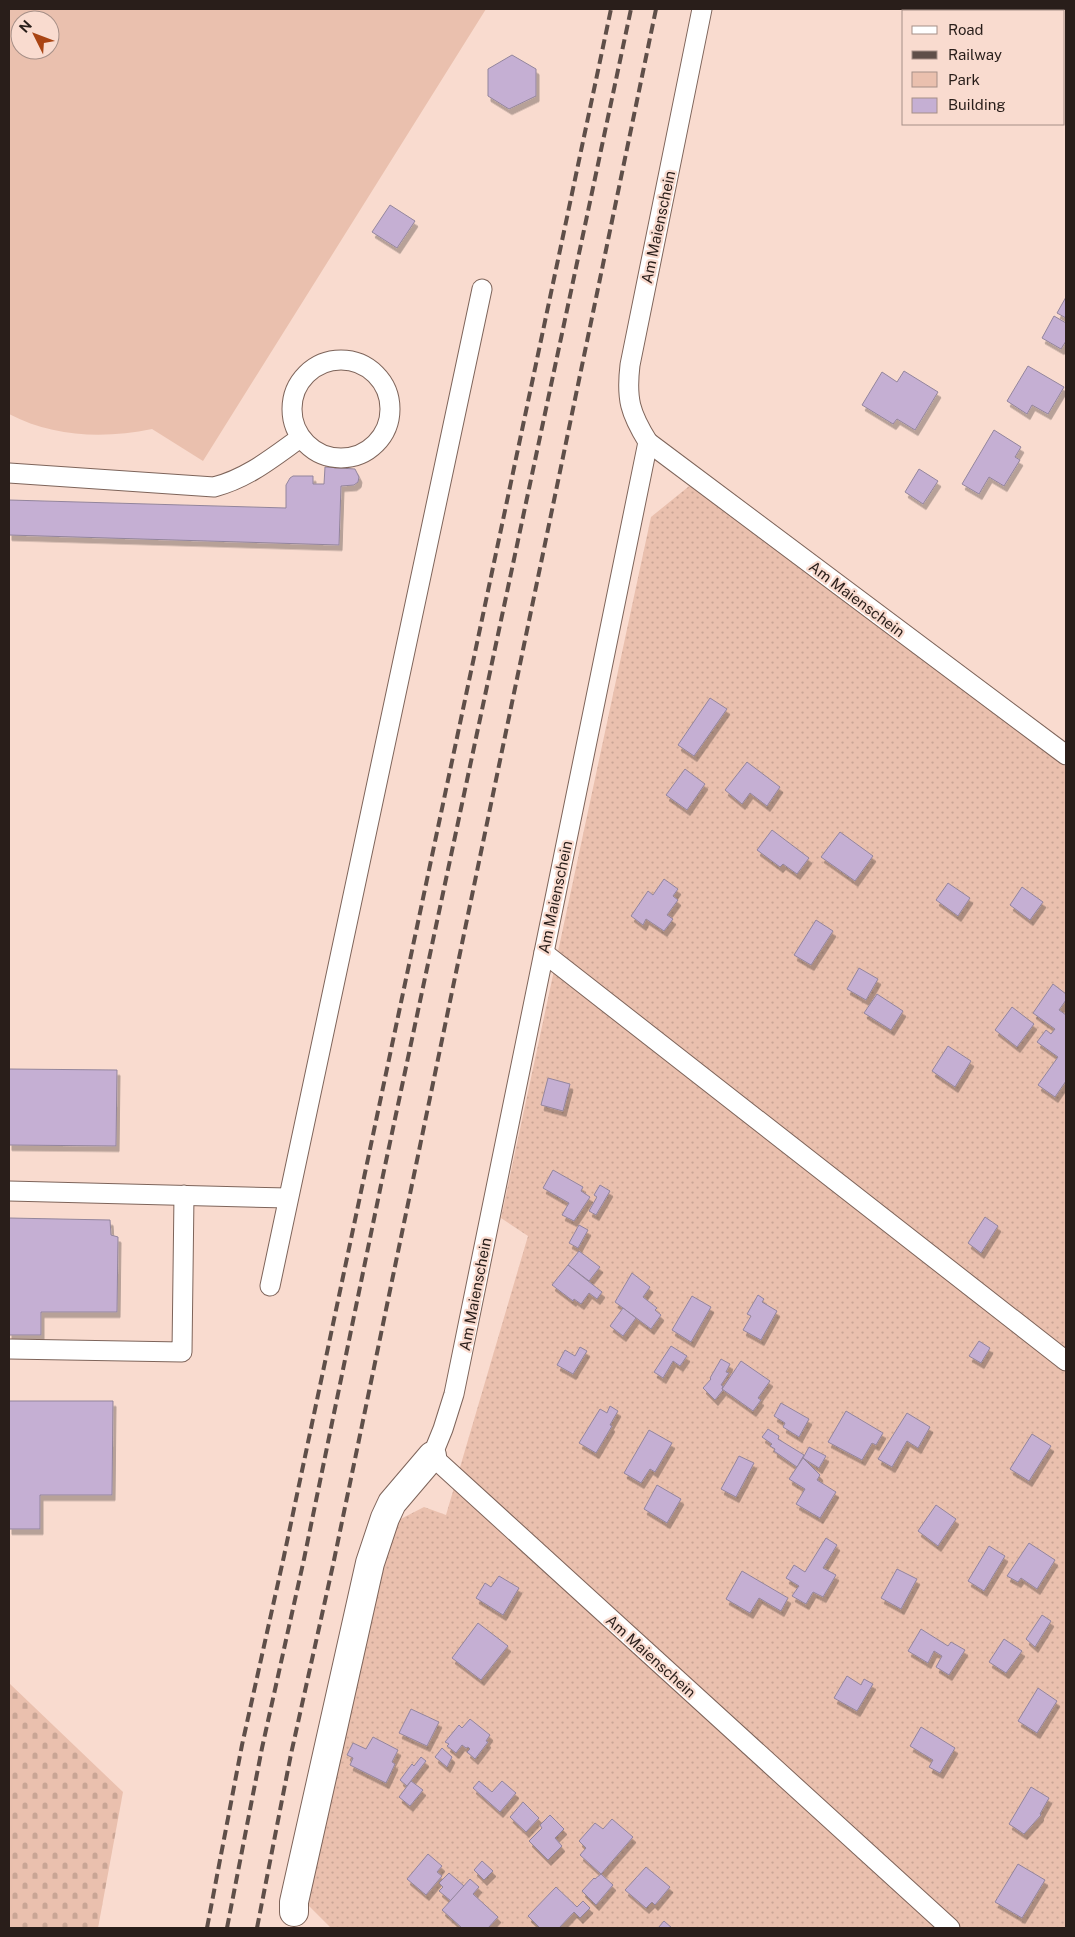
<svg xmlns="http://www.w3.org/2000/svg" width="1075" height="1937" font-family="'Public Sans',sans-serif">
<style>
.cemetery{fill:url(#cemetery-stones)}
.park{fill:#eac0ae;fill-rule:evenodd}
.garden{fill:url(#garden-dots)}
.building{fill:#c5afd3;stroke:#93859c;filter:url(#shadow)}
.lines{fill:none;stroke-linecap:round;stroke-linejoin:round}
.service-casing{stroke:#7e645a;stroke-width:21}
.minor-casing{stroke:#7e645a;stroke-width:30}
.service{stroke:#fff;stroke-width:19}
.minor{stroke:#fff;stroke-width:28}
.rail{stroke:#5f4f49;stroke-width:4;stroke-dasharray:10 5;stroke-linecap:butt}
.labels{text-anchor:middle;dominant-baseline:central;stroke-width:4.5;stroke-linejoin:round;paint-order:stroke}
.street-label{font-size:15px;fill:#291e1a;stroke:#f9dbcf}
</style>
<defs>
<pattern id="cemetery-stones" width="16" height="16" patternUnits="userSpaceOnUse" patternTransform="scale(1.25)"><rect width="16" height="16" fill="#eac0ae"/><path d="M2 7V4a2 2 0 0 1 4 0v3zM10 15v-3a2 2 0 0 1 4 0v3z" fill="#c9a595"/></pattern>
<pattern id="garden-dots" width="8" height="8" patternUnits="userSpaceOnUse" patternTransform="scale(1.25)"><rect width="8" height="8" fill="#eac0ae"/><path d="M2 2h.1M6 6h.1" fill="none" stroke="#c9a595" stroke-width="1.8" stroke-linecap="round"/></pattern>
<filter id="shadow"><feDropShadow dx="3" dy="5.5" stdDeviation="0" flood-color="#0004"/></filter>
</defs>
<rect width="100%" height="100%" fill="#f9dbcf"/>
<path class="cemetery" d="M9 1683 123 1792 98 1928H9Z"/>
<path class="park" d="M9 9H486L203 461 152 429C104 439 53 437 9 414ZM20 20H50V50H20Z"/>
<path class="garden" d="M693 483 922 647 1066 767V1928H331L305 1902 391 1524 424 1507 446 1515 528 1236 501 1218 651 517Z"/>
<g class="building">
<path d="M512 55 536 69V96L509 109 488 96V69Z"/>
<path d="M390 205 415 221 397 248 372 232Z"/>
<path d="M1066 297V318L1057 313Z"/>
<path d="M1054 316 1066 323V341L1061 349 1042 338Z"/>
<path d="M1028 366 1064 387 1048 414 1032 405 1027 414 1007 401Z"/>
<path d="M904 371 938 392 915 430 897 419 893 424 862 405 882 372 897 382Z"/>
<path d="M994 430 1021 447 1015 457 1020 460 1004 486 989 477 979 494 962 484Z"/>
<path d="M325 467 355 469 359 477 358 482 354 485 341 486 339 545 9 535V500L286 508V485L290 478 293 476H313V484H324Z"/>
<path d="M919 469 938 481 923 504 905 492Z"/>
<path d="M710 698 727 709 694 756 678 745Z"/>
<path d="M747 762 780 787 767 806 750 793 742 804 725 790Z"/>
<path d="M685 769 705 784 687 810 666 795Z"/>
<path d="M772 830 809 858 797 874 783 864 780 867 757 850Z"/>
<path d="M840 832 873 856 855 881 821 857Z"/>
<path d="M664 879 678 889 673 896 678 900 667 915 673 919 664 931 646 919 643 925 631 916 648 891 653 895Z"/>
<path d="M948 883 970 898 958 916 936 900Z"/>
<path d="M1022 887 1043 902 1030 920 1010 905Z"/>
<path d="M816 920 833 931 811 965 794 955Z"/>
<path d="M859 968 878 979 866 1000 847 989Z"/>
<path d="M1053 984 1066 994V1000L1059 1010 1066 1015V1081L1055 1097 1038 1085 1058 1057 1037 1042 1046 1030 1051 1034 1055 1029 1033 1013Z"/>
<path d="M877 994 903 1011 891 1030 864 1013Z"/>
<path d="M1012 1007 1034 1024 1017 1047 995 1030Z"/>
<path d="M948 1046 971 1061 955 1087 932 1071Z"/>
<path d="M9 1069 117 1070 116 1146 9 1145Z"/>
<path d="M548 1078 570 1084 563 1111 541 1105Z"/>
<path d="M553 1170 583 1187 581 1191 590 1197 574 1221 562 1215 569 1203 543 1188Z"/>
<path d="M600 1185 610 1191 596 1215 589 1211 597 1197 594 1195Z"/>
<path d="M985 1217 998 1226 981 1253 968 1243Z"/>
<path d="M9 1218 110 1220 111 1235 118 1237 117 1312H41V1335H9Z"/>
<path d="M579 1225 588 1230 578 1248 569 1243Z"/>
<path d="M579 1251 600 1267 589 1281 568 1265Z"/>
<path d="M568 1265 602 1292 597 1299 589 1293 581 1304 574 1299 573 1301 552 1285Z"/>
<path d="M632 1273 650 1287 643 1297 657 1308 655 1310 661 1315 651 1329 615 1302Z"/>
<path d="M758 1295 764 1299 762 1302 777 1311 761 1340 743 1330 751 1316 747 1314Z"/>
<path d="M692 1296 711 1307 691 1342 672 1330Z"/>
<path d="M623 1308 636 1318 623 1336 610 1326Z"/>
<path d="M979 1341 990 1348 981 1363 969 1356Z"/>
<path d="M671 1346 687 1356 680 1366 673 1361 663 1378 654 1372Z"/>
<path d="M580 1347 587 1351 573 1374 557 1365 565 1350 575 1356Z"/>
<path d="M721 1359 730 1364 726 1372 729 1373 721 1385 723 1386 722 1389 723 1390 715 1400 703 1388 711 1379 710 1378Z"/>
<path d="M741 1361 770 1381 758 1398 761 1400 753 1411 722 1389Z"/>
<path d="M9 1401H113L112 1495H40V1529H9Z"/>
<path d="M781 1403 809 1419 799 1437 783 1427 785 1423 774 1416Z"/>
<path d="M610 1406 618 1411 610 1425 612 1426 596 1453 579 1443 600 1409 607 1413Z"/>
<path d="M846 1411 883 1433 876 1445 872 1443 862 1460 828 1442Z"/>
<path d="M907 1413 930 1427 918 1448 907 1441 892 1467 878 1459Z"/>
<path d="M768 1429 779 1436 778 1439 804 1455 797 1467 774 1451 775 1449 770 1446 772 1444 762 1437Z"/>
<path d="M649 1430 672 1443 655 1472 650 1469 641 1483 624 1473Z"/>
<path d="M1032 1434 1051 1446 1029 1481 1010 1469Z"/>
<path d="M809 1447 826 1456 819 1468 803 1458Z"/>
<path d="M739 1456 754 1463 736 1497 721 1489Z"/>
<path d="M803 1458 820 1475 817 1480 836 1492 820 1518 796 1504 805 1489 789 1479Z"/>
<path d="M657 1485 681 1499 667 1523 644 1509Z"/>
<path d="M936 1505 956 1519 938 1546 918 1531Z"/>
<path d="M826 1538 837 1545 823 1568 836 1575 823 1597 813 1592 806 1604 792 1596 799 1586 786 1578 794 1565 805 1572Z"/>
<path d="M1029 1543 1055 1560 1037 1589 1021 1578 1018 1582 1007 1576Z"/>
<path d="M989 1546 1005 1556 984 1591 968 1581Z"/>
<path d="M897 1569 917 1579 901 1609 881 1598Z"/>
<path d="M742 1571 788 1598 781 1611 759 1598 750 1613 726 1599Z"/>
<path d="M499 1576 519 1588 503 1615 476 1598 485 1583 491 1587Z"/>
<path d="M1042 1615 1051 1621 1035 1647 1026 1639Z"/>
<path d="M478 1623 508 1646 481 1680 452 1658Z"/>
<path d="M921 1629 948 1646 951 1642 965 1650 949 1675 936 1667 942 1656 934 1651 928 1663 908 1651Z"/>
<path d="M1004 1639 1022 1651 1006 1673 989 1662Z"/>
<path d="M847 1676 861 1685 864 1679 873 1684 857 1711 834 1698Z"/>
<path d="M1038 1688 1057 1701 1037 1733 1018 1721Z"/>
<path d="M411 1709 439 1722 427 1746 399 1733Z"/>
<path d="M470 1719 490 1735 486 1741 488 1742 475 1759 467 1752 470 1749 468 1747 466 1748 462 1745 456 1753 447 1746 449 1744 445 1742 459 1725 462 1728Z"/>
<path d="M921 1727 955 1748 940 1773 929 1767 933 1760 910 1746Z"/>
<path d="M373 1737 398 1750 392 1762 395 1764 386 1783 350 1765 353 1758 347 1755 353 1743 366 1749Z"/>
<path d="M442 1748 452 1757 447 1767 435 1757Z"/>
<path d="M421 1757 426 1761 407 1786 400 1780 412 1764 414 1766Z"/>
<path d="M411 1781 423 1790 410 1806 399 1797Z"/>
<path d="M479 1781 492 1792 502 1781 516 1793 500 1812 473 1788Z"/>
<path d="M1031 1787 1049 1798 1040 1814 1041 1815 1024 1834 1009 1824Z"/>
<path d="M523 1802 539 1818 526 1832 510 1817Z"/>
<path d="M550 1815 564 1829 555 1838 562 1846 548 1860 529 1841 542 1828 540 1825Z"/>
<path d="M612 1819 633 1837 601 1874 580 1855 586 1848 579 1841 595 1823 603 1829Z"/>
<path d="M428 1854 442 1866 437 1872 442 1876 426 1895 407 1879Z"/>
<path d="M482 1861 493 1871 484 1880 474 1870Z"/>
<path d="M1018 1864 1045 1880 1022 1918 995 1902Z"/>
<path d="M646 1867 670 1887 655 1905 652 1902 646 1908 625 1890Z"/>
<path d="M449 1873 464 1886 451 1901 439 1891 443 1887 439 1883Z"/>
<path d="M601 1874 613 1885 596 1905 582 1891 594 1878 595 1879Z"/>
<path d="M470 1879 479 1887 473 1894 498 1917 488 1928H462L442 1910Z"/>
<path d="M556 1887 577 1907 583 1901 590 1908 580 1918 574 1912 559 1928H540L528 1916Z"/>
<path d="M664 1921 672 1928H658Z"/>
</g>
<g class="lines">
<defs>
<g id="service">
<path d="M702 9 630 365C626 399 630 413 648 442L454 1394 443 1429 432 1456 950 1928"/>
<circle cx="341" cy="409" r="49"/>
<path d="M648 442 1066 755"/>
<path d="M9 473 214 487C248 478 272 458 300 438"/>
<path d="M544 953 1066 1361"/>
<path d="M9 1191 288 1198"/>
<path d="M270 1286 482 289"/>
<path d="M9 1349 182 1352 184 1195"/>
</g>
<path id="minor" d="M294 1912V1902L370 1563 385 1518 392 1503 432 1456"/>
</defs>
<use href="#service" class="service-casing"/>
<use href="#minor" class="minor-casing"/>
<use href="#service" class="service"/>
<use href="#minor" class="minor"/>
<g class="rail">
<path d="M207 1928 242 1745 284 1556 611 9"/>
<path d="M227 1928 262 1748 304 1559 382 1180 631 9"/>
<path d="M257 1928 291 1754 333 1565 656 9"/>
</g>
</g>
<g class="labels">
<g class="street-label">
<text transform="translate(658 227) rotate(-78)">Am Maienschein</text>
<text transform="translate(857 599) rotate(37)">Am Maienschein</text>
<text transform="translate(555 897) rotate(-78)">Am Maienschein</text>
<text transform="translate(475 1294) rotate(-79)">Am Maienschein</text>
<text transform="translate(651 1656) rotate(42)">Am Maienschein</text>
</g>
</g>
<rect width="1075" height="1937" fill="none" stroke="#291e1a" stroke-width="20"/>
<rect x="902" y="10" width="162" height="115" fill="#f9dbcf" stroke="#a68f87"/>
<rect x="912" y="26" width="25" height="8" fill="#ffffff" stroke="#a68f87"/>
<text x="948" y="35" font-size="15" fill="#291e1a">Road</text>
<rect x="912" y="51" width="25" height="8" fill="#5f4f49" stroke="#a68f87"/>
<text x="948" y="60" font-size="15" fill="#291e1a">Railway</text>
<rect x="912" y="72" width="25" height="15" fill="#eac0ae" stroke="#a68f87"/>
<text x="948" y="85" font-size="15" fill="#291e1a">Park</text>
<rect x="912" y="98" width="25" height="15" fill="#c5afd3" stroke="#a68f87"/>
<text x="948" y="110" font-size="15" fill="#291e1a">Building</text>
<g transform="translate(35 35) rotate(312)"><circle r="24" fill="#f9dbcf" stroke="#a68f87"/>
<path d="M0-4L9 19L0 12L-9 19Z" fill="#a94413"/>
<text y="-8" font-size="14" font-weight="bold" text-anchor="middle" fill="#291e1a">N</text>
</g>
</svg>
